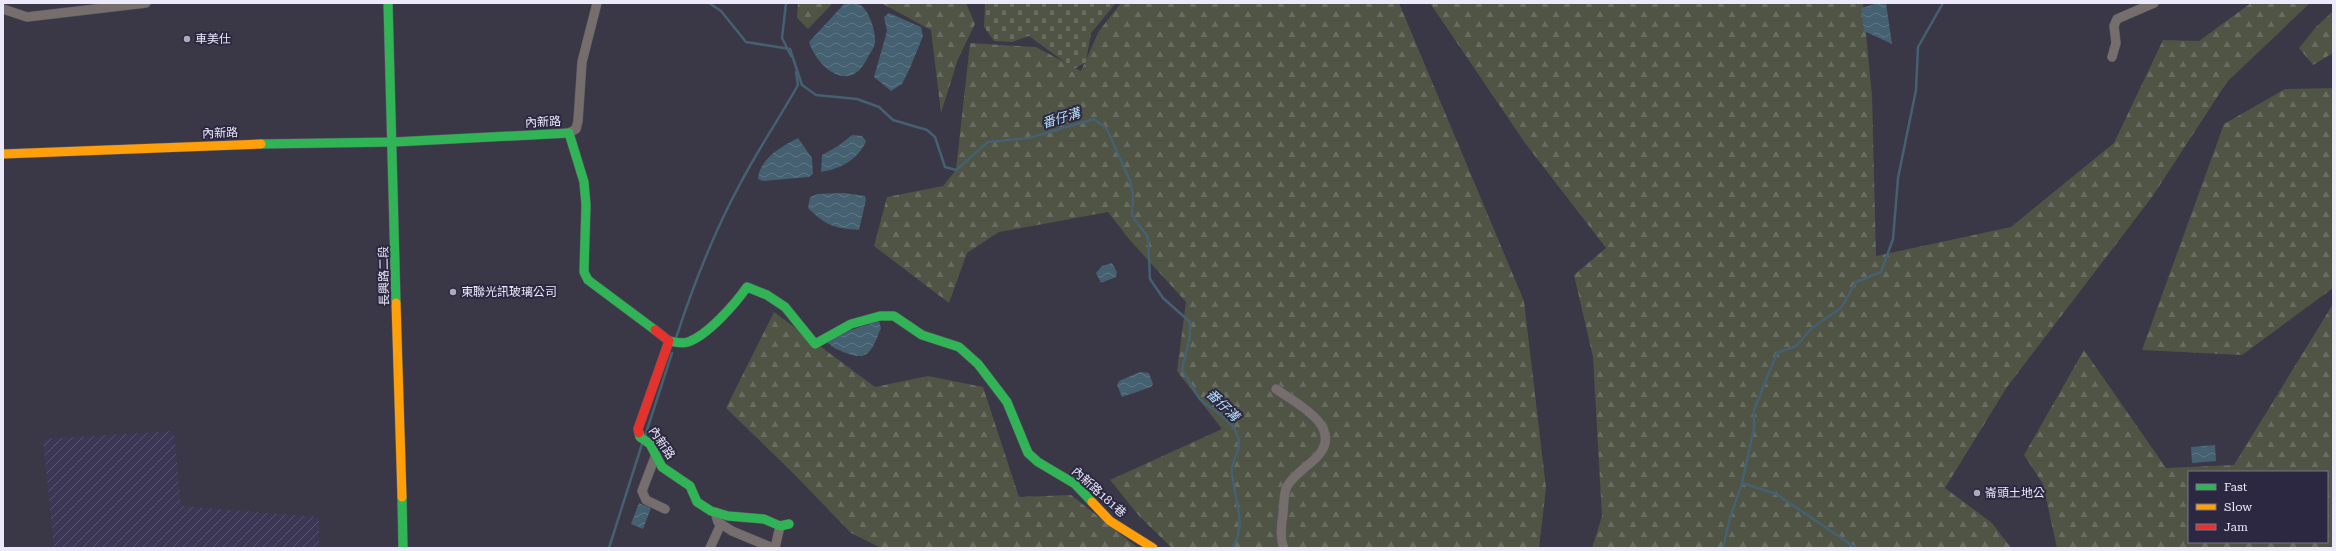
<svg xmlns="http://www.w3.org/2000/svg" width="2336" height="551" font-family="'Roboto Serif','Noto Sans TC',serif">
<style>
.industrial{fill:url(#industrial-furrows)}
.forest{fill:url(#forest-firs);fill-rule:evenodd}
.cemetery{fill:url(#cemetery-stones)}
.water{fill:url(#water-waves)}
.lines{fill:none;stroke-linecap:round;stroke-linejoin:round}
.stream{stroke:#456071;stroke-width:2.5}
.street-casing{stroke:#575562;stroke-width:10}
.fast-casing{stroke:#575562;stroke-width:10}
.slow-casing{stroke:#575562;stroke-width:10}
.jam-casing{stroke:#575562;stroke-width:10}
.street{stroke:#766e6d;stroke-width:9}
.fast{stroke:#30b455;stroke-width:9}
.slow{stroke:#ff9f0a;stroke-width:9}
.jam{stroke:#e5322d;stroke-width:9}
.poi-dot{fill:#adabbb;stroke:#2c2841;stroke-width:1.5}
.labels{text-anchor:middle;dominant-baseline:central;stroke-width:4;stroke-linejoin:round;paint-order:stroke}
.poi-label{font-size:12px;fill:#ebe9fa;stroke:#2c2841;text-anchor:start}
.street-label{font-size:12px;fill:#ebe9fa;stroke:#2c2841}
.water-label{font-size:13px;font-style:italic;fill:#b4e1fb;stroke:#2c2841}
</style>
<defs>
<pattern id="industrial-furrows" width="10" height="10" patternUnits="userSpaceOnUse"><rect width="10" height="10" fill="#3c3755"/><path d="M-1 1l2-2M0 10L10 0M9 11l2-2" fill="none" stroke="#58546e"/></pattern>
<pattern id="forest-firs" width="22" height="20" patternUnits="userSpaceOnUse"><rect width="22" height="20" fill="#505445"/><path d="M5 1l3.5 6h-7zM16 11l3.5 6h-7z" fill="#696d61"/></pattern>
<pattern id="cemetery-stones" width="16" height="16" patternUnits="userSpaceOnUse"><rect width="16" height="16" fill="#505445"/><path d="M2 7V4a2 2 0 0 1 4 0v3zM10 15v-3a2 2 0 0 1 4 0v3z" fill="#696d61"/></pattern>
<pattern id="water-waves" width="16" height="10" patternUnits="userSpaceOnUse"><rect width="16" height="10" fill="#456071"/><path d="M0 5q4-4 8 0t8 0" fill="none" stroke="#607786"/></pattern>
</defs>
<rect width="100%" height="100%" fill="#3a3846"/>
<path class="industrial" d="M174 431 181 506 319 517V548H54L43 439Z"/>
<g class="forest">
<path d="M798 3H833L808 29 797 18Z"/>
<path d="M881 3H966L975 24 958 59 941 113 931 30Z"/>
<path d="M1121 3H1399L1524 301 1546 488 1539 548H1172L1140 517 1110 480 1222 429 1177 371 1186 302 1129 239 1108 212 999 232 967 253 949 303 874 246 887 197 943 186 956 170 970 43 1036 47 1081 71 1099 31Z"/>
<path d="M1430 3H1863L1872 96 1876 256 2011 227 2114 143 2163 40 2199 41 2251 3H2310L2227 82 2152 197 2007 387 1945 488 1992 523 2011 548H1592L1602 516 1593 357 1574 275 1606 248 1525 143Z"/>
<path d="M2333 11V53L2313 65 2299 48 2316 27Z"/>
<path d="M2333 88V288L2242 355 2142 350 2224 124 2285 89Z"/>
<path d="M2333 304V548H2057L2043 484 2024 455 2084 350 2166 468 2234 465ZM2189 472H2327V542H2189Z"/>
<path d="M774 312 875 387 928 376 983 387 1019 497 1071 495 1138 548H881L851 533 792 472 726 408Z"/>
</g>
<path class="cemetery" d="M985 3H1116L1091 33 1086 62 1074 69 1029 36 1012 42 994 41 984 27Z"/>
<g class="water">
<path d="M845 3C848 3 854 2 857 3 869 7 876 32 875 43 874 48 870 53 868 57 859 75 848 82 830 71 821 65 812 52 809 42Z"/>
<path d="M1879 3H1886L1892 44 1864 31 1861 8Z"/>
<path d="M889 13 921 27 923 36 910 68 902 84 891 91 874 77 887 31 884 17Z"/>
<path d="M852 135 862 136 866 141C858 160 840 169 821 172L822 155 838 146Z"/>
<path d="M798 138 812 158 813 174 809 177 763 181 758 179C759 159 782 146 798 138Z"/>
<path d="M844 193 865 196 866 200 859 230C834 228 826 226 808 208L810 197 818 194Z"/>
<path d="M1112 263 1117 272 1116 277 1101 283 1096 273 1102 266Z"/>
<path d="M879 321 881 328C873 347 870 363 846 353 838 350 833 348 827 342L851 330Z"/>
<path d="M1140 372 1149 373 1153 384 1151 387 1122 397 1117 385 1119 381Z"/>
<path d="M2215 445 2216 461 2192 463 2191 447Z"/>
<path d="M639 503 651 508 643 529 631 524Z"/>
</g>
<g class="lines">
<g class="stream">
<path d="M709 3 721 11 746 42 790 49 802 85 816 95 857 99 879 107 893 120 927 130 935 137 945 167 956 170 988 142 1029 138 1094 119 1107 129 1130 181 1133 194 1132 216 1148 237 1150 279 1163 298 1190 322V336L1182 370C1189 379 1194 391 1200 399 1210 409 1225 415 1233 427 1248 449 1230 456 1232 473 1234 498 1248 525 1232 548"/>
<path d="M786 3 782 38 791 56"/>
<path d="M676 338C693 286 713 234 739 186 757 151 779 119 798 85L796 72"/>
<path d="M645 436 672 353"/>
<path d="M1742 483 1776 494 1856 548"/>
<path d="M609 548 642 444"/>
<path d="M1723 548 1730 518 1742 483 1754 428V410L1777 353 1796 346 1812 328 1841 308 1856 282 1881 272 1893 239 1898 178 1916 90 1918 47 1943 3"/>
</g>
<defs>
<g id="street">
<path d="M3 9 27 17 146 3"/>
<path d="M2112 57 2116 43 2114 26 2117 19 2154 3"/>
<path d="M569 133 576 129 578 121 582 62 597 3"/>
<path d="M1276 389C1297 404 1345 427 1317 457 1308 466 1294 475 1288 485 1283 491 1284 507 1283 515 1281 524 1280 540 1284 548"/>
<path d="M655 457 642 491 646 500 665 509"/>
<path d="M715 512 718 522 732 531 773 548"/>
<path d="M710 548 721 524"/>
<path d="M775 548 780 526"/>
</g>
<g id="fast">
<path d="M388 3 396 303"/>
<path d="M261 144 394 142 569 133 584 182 586 205 584 272 588 280 655 330"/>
<path d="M669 341C675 342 682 344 688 342 708 335 735 304 747 287L767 295 785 307 815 344 851 324 880 316H894L922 335 959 347 978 364 1007 402 1028 453 1038 462 1075 484 1092 502"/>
<path d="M639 433 640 437 650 444 662 467 690 486 697 502 711 511 728 516 764 519 780 526 789 524"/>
<path d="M402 497 403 548"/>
</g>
<g id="slow">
<path d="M3 154 261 144"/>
<path d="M396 303 402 497"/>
<path d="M1092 502 1110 521 1153 548"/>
</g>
<path id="jam" d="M639 433 638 429 669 341 655 330"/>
</defs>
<use href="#street" class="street-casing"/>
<use href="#fast" class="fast-casing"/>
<use href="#slow" class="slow-casing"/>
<use href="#jam" class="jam-casing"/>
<use href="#street" class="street"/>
<use href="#fast" class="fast"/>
<use href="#slow" class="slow"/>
<use href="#jam" class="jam"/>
</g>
<g class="poi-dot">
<circle cx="187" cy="39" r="4"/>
<circle cx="453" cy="292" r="4"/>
<circle cx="1977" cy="493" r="4"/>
</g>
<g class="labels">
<g class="poi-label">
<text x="195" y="39">車美仕</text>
<text x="461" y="292">東聯光訊玻璃公司</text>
<text x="1985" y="493">崙頭土地公</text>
</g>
<g class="street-label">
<text transform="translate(543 122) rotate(-3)">內新路</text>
<text transform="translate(220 133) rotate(-2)">內新路</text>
<text transform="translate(384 276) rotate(-91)">長興路二段</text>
<text transform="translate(662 443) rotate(56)">內新路</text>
<text transform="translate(1099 492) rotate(42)">內新路181巷</text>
</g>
<g class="water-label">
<text transform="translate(1061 118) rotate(-17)">番仔溝</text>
<text transform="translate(1223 405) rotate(44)">番仔溝</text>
</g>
</g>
<rect width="2336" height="551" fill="none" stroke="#ebe9fa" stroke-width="8"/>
<rect x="2188" y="471" width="140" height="72" fill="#2c2841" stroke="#78758b"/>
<rect x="2196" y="484" width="20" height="6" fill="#30b455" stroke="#78758b"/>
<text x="2224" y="491" font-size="12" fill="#ebe9fa">Fast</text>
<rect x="2196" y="504" width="20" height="6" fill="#ff9f0a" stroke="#78758b"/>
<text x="2224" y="511" font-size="12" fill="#ebe9fa">Slow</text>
<rect x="2196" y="524" width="20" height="6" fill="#e5322d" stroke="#78758b"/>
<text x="2224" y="531" font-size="12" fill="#ebe9fa">Jam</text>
</svg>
